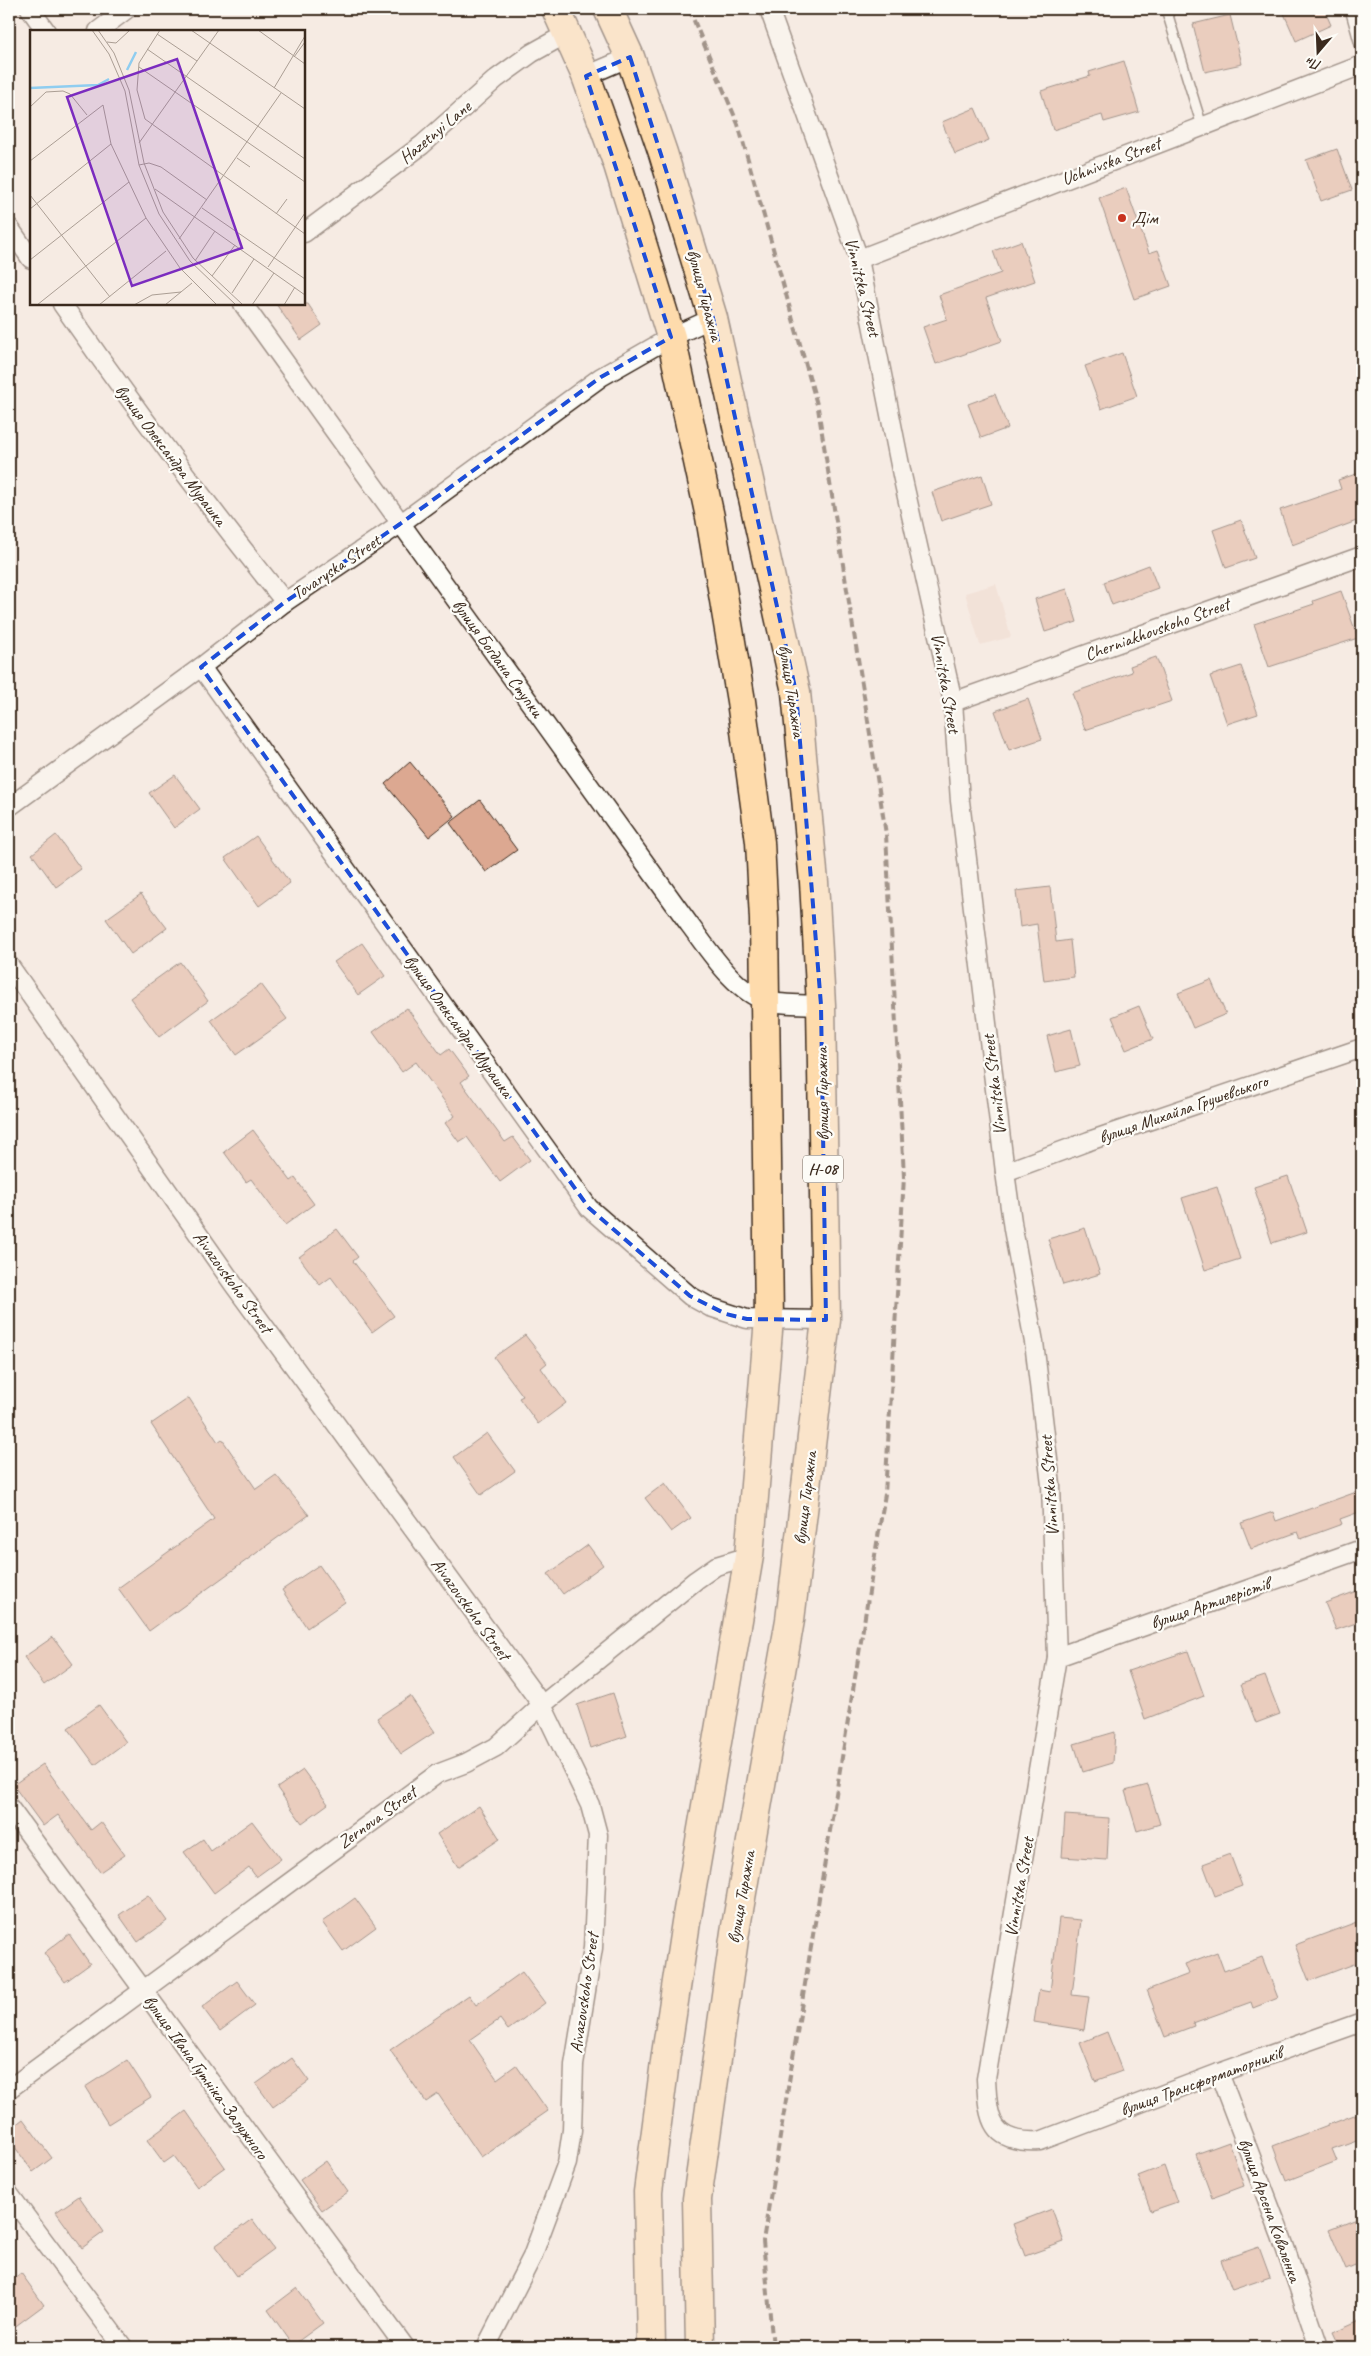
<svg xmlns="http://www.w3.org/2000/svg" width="1371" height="2356" font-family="Caveat,sans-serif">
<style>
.built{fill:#eed7ca}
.building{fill:#dca891;stroke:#3b2a1e}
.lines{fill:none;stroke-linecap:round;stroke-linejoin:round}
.service-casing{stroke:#3b2a1e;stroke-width:12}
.minor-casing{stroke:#3b2a1e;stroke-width:21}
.primary-casing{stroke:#3b2a1e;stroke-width:31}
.service{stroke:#fdfcf7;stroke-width:9}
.minor{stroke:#fdfcf7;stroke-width:18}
.primary{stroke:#fedbac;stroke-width:28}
.rail{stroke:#3b2a1e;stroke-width:4;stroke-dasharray:8 4;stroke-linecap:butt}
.marked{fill:none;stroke:#1d4ed8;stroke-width:4;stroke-dasharray:10 6;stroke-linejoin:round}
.poi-dot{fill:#c8321e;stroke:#fdfcf7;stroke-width:2}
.labels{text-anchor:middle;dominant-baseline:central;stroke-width:4.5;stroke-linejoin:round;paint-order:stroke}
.shield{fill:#fdfcf7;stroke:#75695f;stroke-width:1}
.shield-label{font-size:16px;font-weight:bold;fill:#3b2a1e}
.street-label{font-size:18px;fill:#3b2a1e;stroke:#fdfcf7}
.poi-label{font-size:18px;fill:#3b2a1e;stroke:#fdfcf7;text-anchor:start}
.inset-river{fill:none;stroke:#8fcdf0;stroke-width:2.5}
.inset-road{fill:none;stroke:#ab9e94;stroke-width:1}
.view{fill:#7b2cbf;fill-opacity:0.15;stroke:#7b2cbf;stroke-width:2.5}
.inset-edge{fill:none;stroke:#3b2a1e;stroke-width:2.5}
</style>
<rect width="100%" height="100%" fill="#f6ebe3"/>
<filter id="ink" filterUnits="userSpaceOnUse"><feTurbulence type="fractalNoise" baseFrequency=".02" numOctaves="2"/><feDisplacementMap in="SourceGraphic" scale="10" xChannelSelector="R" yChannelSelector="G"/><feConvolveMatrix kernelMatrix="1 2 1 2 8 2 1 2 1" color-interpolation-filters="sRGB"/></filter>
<g filter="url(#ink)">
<path class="built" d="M996 584 1011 637 980 645 965 593Z"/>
<g class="building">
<path d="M1282 9H1324L1331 25 1296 41Z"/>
<path d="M1230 15 1242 64 1205 72 1193 24Z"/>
<path d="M1124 61 1139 112 1104 122 1102 115 1053 130 1041 91 1090 76 1089 72Z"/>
<path d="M975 108 989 140 955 154 942 122Z"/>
<path d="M1337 149 1352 190 1321 201 1306 160Z"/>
<path d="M1126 188 1149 253 1158 250 1171 286 1134 299 1099 198Z"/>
<path d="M1021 241 1035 281 986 298 1002 341 936 364 923 327 947 319 939 295 1001 273 993 251Z"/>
<path d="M276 304H308L322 325 301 340Z"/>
<path d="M1122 353 1137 396 1101 409 1085 366Z"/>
<path d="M995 394 1008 428 981 438 968 404Z"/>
<path d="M1362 472V519L1292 545 1280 510 1341 489 1338 480Z"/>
<path d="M982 475 991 504 941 521 932 492Z"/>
<path d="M1241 520 1255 558 1226 568 1213 530Z"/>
<path d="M1149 565 1158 588 1112 605 1104 582Z"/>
<path d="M1067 589 1077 622 1045 632 1035 599Z"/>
<path d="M1341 591 1358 638 1269 667 1254 624 1314 604 1313 601Z"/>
<path d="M1156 657 1172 701 1085 730 1072 693 1132 672 1130 666Z"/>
<path d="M1241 666 1258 714 1227 724 1210 676Z"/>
<path d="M1028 699 1042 739 1009 750 995 711Z"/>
<path d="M410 762 455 816 429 837 385 784Z"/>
<path d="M175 775 200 809 174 828 149 793Z"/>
<path d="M480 800 517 850 486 872 450 823Z"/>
<path d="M56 835 81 869 56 887 32 854Z"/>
<path d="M256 836 290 883 259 906 225 858Z"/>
<path d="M1050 887 1056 942 1070 940 1074 977 1044 981 1037 924 1020 927 1016 891Z"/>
<path d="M141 894 167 928 131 954 106 919Z"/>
<path d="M362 943 385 976 358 995 334 962Z"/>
<path d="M180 962 208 1001 159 1037 130 998Z"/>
<path d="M1211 980 1226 1014 1193 1028 1178 993Z"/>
<path d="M261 984 287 1019 236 1055 211 1020Z"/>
<path d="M1139 1006 1153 1039 1126 1050 1112 1017Z"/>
<path d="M407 1008 441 1055 449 1049 469 1076 461 1082 505 1142 513 1137 530 1160 500 1182 467 1137 459 1142 445 1123 455 1116 416 1062 402 1072 373 1032Z"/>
<path d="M1071 1029 1080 1066 1056 1072 1047 1036Z"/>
<path d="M253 1130 291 1181 295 1178 314 1204 285 1225 251 1179 246 1182 224 1152Z"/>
<path d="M1288 1176 1307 1232 1272 1243 1254 1187Z"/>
<path d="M1217 1187 1240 1259 1205 1270 1182 1198Z"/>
<path d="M1085 1228 1100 1274 1063 1285 1048 1239Z"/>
<path d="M337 1229 358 1257 353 1261 394 1316 372 1332 331 1277 320 1285 299 1257Z"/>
<path d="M525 1335 547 1363 541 1368 566 1403 538 1424 519 1398 523 1396 494 1357Z"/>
<path d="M189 1398 218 1442 222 1439 256 1489 276 1475 309 1515 149 1631 118 1588 214 1519 151 1424Z"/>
<path d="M487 1433 515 1471 481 1495 454 1457Z"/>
<path d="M665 1483 691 1518 671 1532 645 1498Z"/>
<path d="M1362 1490V1511L1340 1519 1342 1524 1301 1539 1298 1532 1251 1549 1241 1523 1273 1512 1276 1521Z"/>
<path d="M588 1545 603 1565 563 1594 548 1574Z"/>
<path d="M319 1565 345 1602 307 1628 282 1590Z"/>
<path d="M1362 1589V1621L1336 1630 1325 1603Z"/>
<path d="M53 1637 73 1664 44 1685 24 1657Z"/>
<path d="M1188 1651 1204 1696 1145 1719 1128 1671Z"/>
<path d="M1265 1676 1280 1714 1256 1723 1241 1684Z"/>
<path d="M613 1693 627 1736 591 1748 577 1705Z"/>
<path d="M410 1696 435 1732 401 1754 377 1718Z"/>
<path d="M99 1705 126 1742 95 1765 68 1728Z"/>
<path d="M1115 1732 1113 1763 1083 1772 1074 1744Z"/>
<path d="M43 1764 91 1830 101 1822 125 1855 100 1872 58 1815 43 1826 13 1785Z"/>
<path d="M303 1770 328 1804 302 1823 277 1788Z"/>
<path d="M1148 1785 1160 1824 1137 1831 1125 1791Z"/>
<path d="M479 1806 500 1839 458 1867 437 1834Z"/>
<path d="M1065 1815 1109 1818 1107 1860 1062 1857Z"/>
<path d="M252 1821 281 1859 256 1877 249 1867 214 1893 184 1852 203 1839 211 1851Z"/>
<path d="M1230 1854 1242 1886 1215 1896 1203 1864Z"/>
<path d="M148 1895 167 1921 138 1942 119 1915Z"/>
<path d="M355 1898 376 1927 343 1951 322 1922Z"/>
<path d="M1059 1918 1081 1920 1072 1995 1089 1997 1084 2030 1034 2022 1039 1990 1050 1992Z"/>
<path d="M1362 1920V1961L1309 1981 1295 1945Z"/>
<path d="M69 1934 90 1964 65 1982 44 1953Z"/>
<path d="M1217 1952 1224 1971 1262 1957 1278 1998 1253 2008 1251 2002 1193 2023 1194 2026 1165 2037 1147 1990 1189 1974 1185 1964Z"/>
<path d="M522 1972 545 2003 508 2030 500 2019 470 2040 497 2079 516 2065 548 2111 481 2157 438 2094 426 2102 390 2050 469 1995 476 2005Z"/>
<path d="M237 1981 255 2005 220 2031 202 2007Z"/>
<path d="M1107 2032 1122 2071 1095 2081 1080 2043Z"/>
<path d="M292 2058 309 2081 273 2107 256 2084Z"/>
<path d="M127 2060 151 2097 108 2124 85 2087Z"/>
<path d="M186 2111 225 2167 197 2187 174 2156 164 2163 147 2140Z"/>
<path d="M1362 2112V2138L1332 2149 1337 2161 1286 2181 1273 2146Z"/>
<path d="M23 2119 52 2158 33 2172 9 2139V2130Z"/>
<path d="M1229 2142 1244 2186 1212 2198 1196 2154Z"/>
<path d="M326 2161 348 2192 322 2210 300 2180Z"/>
<path d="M1164 2166 1177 2202 1151 2211 1138 2176Z"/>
<path d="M79 2196 104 2232 82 2248 56 2212Z"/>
<path d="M1052 2209 1064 2242 1025 2256 1013 2224Z"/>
<path d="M1362 2217V2263L1346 2270 1329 2230Z"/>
<path d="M252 2219 274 2249 237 2276 215 2246Z"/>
<path d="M1259 2247 1270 2277 1232 2290 1221 2260Z"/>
<path d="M21 2273 44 2305 9 2331V2282Z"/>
<path d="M297 2288 323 2323 293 2345 268 2310Z"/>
<path d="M1362 2319V2347H1340L1333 2332Z"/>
</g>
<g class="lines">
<defs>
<g id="service">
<path d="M1166 9 1202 126"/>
<path d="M1350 9 1362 52"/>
</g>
<g id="minor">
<path d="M30 9 46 31"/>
<path d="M769 9 859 259 902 475 953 702 960 801 1005 1172 1013 1229 1034 1342 1051 1485 1057 1657 986 2079C988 2120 991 2144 1040 2141L1219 2073 1362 2022"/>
<path d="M98 31 127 9"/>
<path d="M586 76 630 57"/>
<path d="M9 227 31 259"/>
<path d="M304 233 422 145 496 79 532 53 568 33"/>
<path d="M859 259 1362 65"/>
<path d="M62 304C133 406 207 505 285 602"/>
<path d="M243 304 689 924C708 949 735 992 766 1001 783 1005 804 1004 821 1005"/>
<path d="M201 667 589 1208 690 1296 710 1307 747 1319 826 1320"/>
<path d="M953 702 1362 556"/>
<path d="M9 807 201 667 285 602 400 524 601 377 671 337 713 318"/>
<path d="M9 965 234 1285 542 1705 590 1805 598 1835 593 1948 574 2065 572 2130 567 2163 532 2257 486 2347"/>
<path d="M1005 1172 1089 1141 1362 1048"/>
<path d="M1057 1657 1362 1549"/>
<path d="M9 1807 405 2347"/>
<path d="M1219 2073 1281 2236 1319 2347"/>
<path d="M9 2089 437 1774 466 1763 496 1747 542 1705 696 1580 716 1566 749 1556"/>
<path d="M9 2194 123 2347"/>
</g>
<g id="primary">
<path d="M556 9 586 76 618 165 671 337 710 517 741 701 760 842 764 920 769 1319 749 1556 686 1922 666 2054 648 2192 651 2347"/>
<path d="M608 9 630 57 663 153 713 318 796 692 814 882 821 1005 826 1320 790 1620 735 1932 697 2199 700 2347"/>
</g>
</defs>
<use href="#service" class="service-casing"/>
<use href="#minor" class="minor-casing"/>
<use href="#primary" class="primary-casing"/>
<use href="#service" class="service"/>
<use href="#minor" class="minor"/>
<use href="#primary" class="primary"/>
<path class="rail" d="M689 9 738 124 818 408 886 834 904 1177 885 1494 763 2241 773 2347"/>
</g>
</g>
<path d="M0 0H1371V2356H0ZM630 57 713 318 796 692 821 1005 826 1320 747 1319 726 1314 690 1296 589 1208 201 667 285 602 400 524 601 377 671 337 586 76Z" fill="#f6ebe3" fill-opacity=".55" fill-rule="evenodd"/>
<path class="marked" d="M630 57 713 318 796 692 821 1005 826 1320 747 1319 726 1314 690 1296 589 1208 201 667 285 602 400 524 601 377 671 337 586 76Z"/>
<circle class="poi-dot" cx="1122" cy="218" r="5"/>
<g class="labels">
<rect class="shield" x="803" y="1155.5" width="40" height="27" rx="4"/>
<g class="shield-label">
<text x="823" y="1169">Н-08</text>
</g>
<g class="street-label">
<text transform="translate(435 132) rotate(-40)">Hazetnyi Lane</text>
<text transform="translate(1111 161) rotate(-21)">Uchnivska Street</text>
<text transform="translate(863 287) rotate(76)">Vinnitska Street</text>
<text transform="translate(705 295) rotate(75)">вулиця Тиражна</text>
<text transform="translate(171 455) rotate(53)">вулиця Олександра Мурашка</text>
<text transform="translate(336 567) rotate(-34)">Tovaryska Street</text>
<text transform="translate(1157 629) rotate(-20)">Cherniakhovskoho Street</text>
<text transform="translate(498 658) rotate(54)">вулиця Богдана Ступки</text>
<text transform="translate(946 683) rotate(80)">Vinnitska Street</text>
<text transform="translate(792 691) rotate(81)">вулиця Тиражна</text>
<text transform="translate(459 1026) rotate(54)">вулиця Олександра Мурашка</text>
<text transform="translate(994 1085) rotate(-97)">Vinnitska Street</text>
<text transform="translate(822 1094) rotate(-91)">вулиця Тиражна</text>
<text transform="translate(1183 1109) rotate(-19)">вулиця Михайла Грушевського</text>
<text transform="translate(233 1282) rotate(54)">Aivazovskoho Street</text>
<text transform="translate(1049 1486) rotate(-94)">Vinnitska Street</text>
<text transform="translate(805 1498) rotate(-83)">вулиця Тиражна</text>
<text transform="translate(1210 1603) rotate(-19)">вулиця Артилерістів</text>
<text transform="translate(471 1609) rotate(54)">Aivazovskoho Street</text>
<text transform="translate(377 1817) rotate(-36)">Zernova Street</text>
<text transform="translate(1019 1887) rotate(-80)">Vinnitska Street</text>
<text transform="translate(741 1897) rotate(-80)">вулиця Тиражна</text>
<text transform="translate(584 1993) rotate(-82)">Aivazovskoho Street</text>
<text transform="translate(206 2077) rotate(54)">вулиця Івана Гутніка-Залужного</text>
<text transform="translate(1201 2081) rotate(-20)">вулиця Трансформаторників</text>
<text transform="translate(1270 2210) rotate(70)">вулиця Арсена Коваленка</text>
</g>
<g class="poi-label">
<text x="1132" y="218">Дім</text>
</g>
</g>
<g transform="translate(30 30)">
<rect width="275" height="275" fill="#f6ebe3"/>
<path class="inset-river" d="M97 40 106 22M0 58 68 55 79 49"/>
<path class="inset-road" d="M62 0 79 24 95 61 109 135 129 184 160 231 206 275M68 0 84 23 99 60 114 133 133 182 163 228 213 275M130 0 109 33 107 60 115 89 275 204M161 0 275 79M228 0 275 34M127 4 167 31M77 12 86 13 100 0M117 19 275 129M264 27 275 12M109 37 275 152M244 58 275 6M0 77 16 62 33 61 40 64 57 85M109 113 189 0M207 128 220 137M0 131 73 75 81 114 116 188 150 238 187 275M109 135 119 133 131 137 177 170M125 159 275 265M0 165 80 267M172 178 275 249M0 179 81 114M246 184 257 169M149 209 251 63M0 230 99 152M165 231 185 201M238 237 275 183M182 246 205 215M202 263 224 229M7 275 116 188M69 275 136 221M104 275 122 265 151 262M135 275 162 253M222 275 244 243M254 275 265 257"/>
<path class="view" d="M147 29 212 218 102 256 37 67Z"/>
<rect width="275" height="275" class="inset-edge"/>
</g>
<rect width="1371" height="2356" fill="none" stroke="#fdfcf7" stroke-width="30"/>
<rect x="15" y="15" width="1341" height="2326" fill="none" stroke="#3b2a1e" stroke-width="2" filter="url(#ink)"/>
<g transform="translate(1318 52) rotate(199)" stroke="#fdfcf7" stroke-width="4" paint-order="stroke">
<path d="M0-4L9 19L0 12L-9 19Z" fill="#3b2a1e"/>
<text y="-8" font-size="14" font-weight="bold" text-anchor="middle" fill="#3b2a1e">Пн</text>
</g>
</svg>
